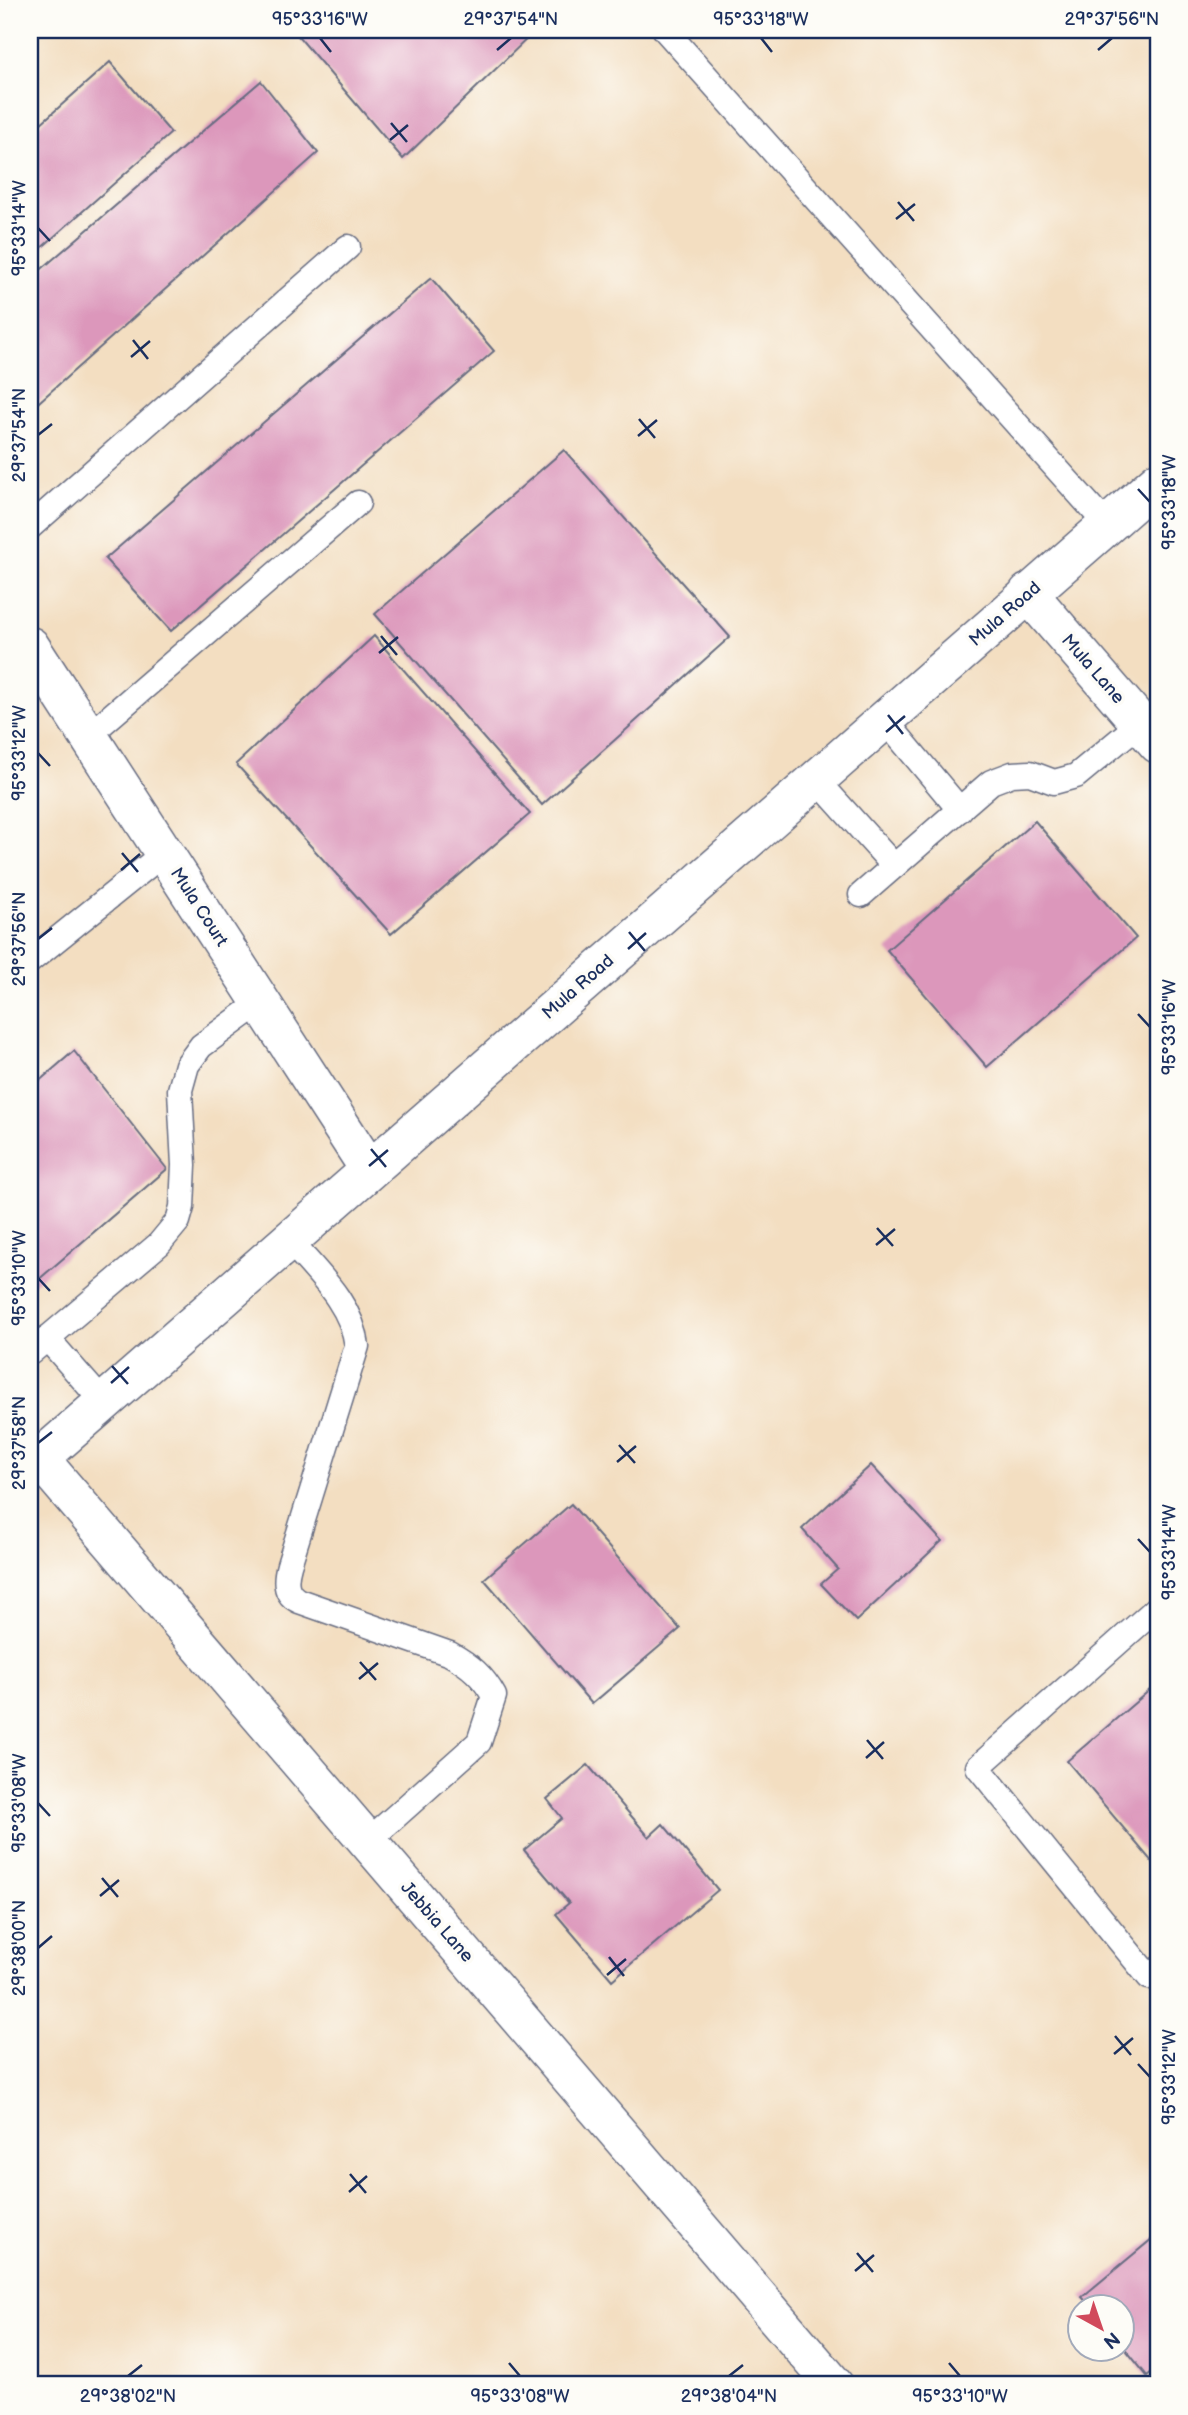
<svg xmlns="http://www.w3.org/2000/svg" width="1188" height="2415" font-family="'Balsamiq Sans',sans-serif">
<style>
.building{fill:#dc97bb}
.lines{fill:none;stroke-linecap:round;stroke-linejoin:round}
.service-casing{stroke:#676c81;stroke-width:27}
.minor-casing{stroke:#676c81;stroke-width:41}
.tertiary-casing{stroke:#676c81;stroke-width:41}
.service{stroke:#fff;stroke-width:24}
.minor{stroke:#fff;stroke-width:38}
.tertiary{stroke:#fff;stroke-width:38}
.ticks{fill:none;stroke:#1b2f5e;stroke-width:2.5}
.labels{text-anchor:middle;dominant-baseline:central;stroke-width:7;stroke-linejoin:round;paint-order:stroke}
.street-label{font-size:18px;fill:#1b2f5e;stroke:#fdfcf7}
.neatline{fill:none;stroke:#1b2f5e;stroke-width:2.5}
.ticks-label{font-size:18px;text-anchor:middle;fill:#1b2f5e}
</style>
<rect width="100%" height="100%" fill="#fdfcf7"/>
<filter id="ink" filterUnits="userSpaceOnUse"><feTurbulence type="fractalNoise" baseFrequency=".0143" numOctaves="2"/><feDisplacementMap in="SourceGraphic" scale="14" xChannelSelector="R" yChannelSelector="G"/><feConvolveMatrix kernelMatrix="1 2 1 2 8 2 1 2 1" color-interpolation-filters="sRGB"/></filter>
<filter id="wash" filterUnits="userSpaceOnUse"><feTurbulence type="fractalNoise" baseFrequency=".00686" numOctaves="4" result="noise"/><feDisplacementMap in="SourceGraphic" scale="28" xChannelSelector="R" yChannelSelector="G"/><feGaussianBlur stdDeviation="1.57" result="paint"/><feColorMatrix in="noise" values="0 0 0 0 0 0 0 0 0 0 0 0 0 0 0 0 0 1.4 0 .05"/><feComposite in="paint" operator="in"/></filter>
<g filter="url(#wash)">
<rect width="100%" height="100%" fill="#f3dec1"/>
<g id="blocks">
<g class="building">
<path d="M293 30H536L403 159Z"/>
<path d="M110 62 171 133 30 258V133Z"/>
<path d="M261 81 318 153 30 410V279Z"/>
<path d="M431 278 494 351 171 631 105 559Z"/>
<path d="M564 450 730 637 542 805 375 614Z"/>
<path d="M374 636 530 814 391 934 236 764Z"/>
<path d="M1035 821 1136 938 987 1067 887 950Z"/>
<path d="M74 1051 167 1169 30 1287V1089Z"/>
<path d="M871 1465 942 1541 856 1621 821 1584 838 1569 802 1529Z"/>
<path d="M571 1504 680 1629 592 1704 484 1579Z"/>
<path d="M1158 1683V1869L1067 1761Z"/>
<path d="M588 1765 649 1837 663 1824 718 1890 612 1980 556 1914 569 1903 524 1850 562 1818 547 1799Z"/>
<path d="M1158 2234V2367L1147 2376 1122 2345V2306H1090L1082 2297Z"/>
</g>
</g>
</g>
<g filter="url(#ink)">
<use href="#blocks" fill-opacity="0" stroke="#676c81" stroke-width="2"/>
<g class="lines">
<defs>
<g id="service">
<path d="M665 30 1107 525"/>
<path d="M30 527 348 247"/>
<path d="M884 719 960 810"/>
<path d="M88 736 358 503"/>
<path d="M816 779 894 866"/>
<path d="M861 895 991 782 1012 774 1030 773 1054 782 1076 776 1140 723"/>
<path d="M30 961 164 853"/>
<path d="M288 1239C315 1271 352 1303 357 1346L289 1565C285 1579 284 1594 299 1601L450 1654C470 1665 483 1676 494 1696L479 1742 368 1841"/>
<path d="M47 1338 103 1402"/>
<path d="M30 1353 159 1244 178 1221 182 1207 184 1165 180 1090 187 1065 201 1046 261 1002"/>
<path d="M1158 1607 978 1767 1149 1977 1158 1969"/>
</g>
<g id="minor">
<path d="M1028 593 1158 744"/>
<path d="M30 646 369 1169"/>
<path d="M39 1458 834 2385"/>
</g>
<path id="tertiary" d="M30 1467 1158 481"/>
</defs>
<use href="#service" class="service-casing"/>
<use href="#minor" class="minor-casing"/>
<use href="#tertiary" class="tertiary-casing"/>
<use href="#service" class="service"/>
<use href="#minor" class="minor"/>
<use href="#tertiary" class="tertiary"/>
</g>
</g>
<path class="ticks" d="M320 38 331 52M761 38 772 52M497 50 511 38M1098 50 1112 38M391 123 407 142M390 140 408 125M898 202 914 221M896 219 915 204M38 228 50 241M133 340 148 359M131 357 150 341M639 419 655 438M38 435 52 424M638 436 657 420M1138 489 1150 502M381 636 397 655M379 653 398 637M888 715 903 734M886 732 905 716M38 753 50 766M122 853 138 872M121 870 140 854M629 932 645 951M38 939 52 928M628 949 646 933M1138 1014 1150 1027M371 1149 386 1167M369 1166 388 1150M877 1228 893 1246M876 1245 895 1229M38 1278 50 1291M112 1366 128 1384M111 1383 129 1367M38 1443 52 1432M619 1445 635 1463M617 1462 636 1446M1138 1539 1150 1552M360 1662 376 1680M359 1679 378 1663M867 1740 883 1759M866 1758 884 1742M38 1803 50 1816M102 1878 118 1897M100 1896 119 1880M38 1948 52 1936M609 1957 624 1976M607 1975 626 1959M1115 2036 1131 2055M1114 2054 1133 2038M1138 2064 1150 2077M350 2174 366 2193M349 2192 367 2176M857 2253 873 2272M855 2271 874 2255M509 2363 520 2376M949 2363 960 2376M128 2376 142 2365M729 2376 743 2365"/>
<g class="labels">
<g class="street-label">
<text transform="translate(1005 614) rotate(-41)">Mula Road</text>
<text transform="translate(1093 669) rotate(49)">Mula Lane</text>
<text transform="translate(199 907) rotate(57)">Mula Court</text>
<text transform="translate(578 987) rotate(-41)">Mula Road</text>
<text transform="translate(437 1922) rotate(49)">Jebbia Lane</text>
</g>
</g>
<rect width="1188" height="2415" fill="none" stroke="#fdfcf7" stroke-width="77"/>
<g transform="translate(1101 2328) rotate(140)"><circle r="33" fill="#fdfcf7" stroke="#a3aaba" stroke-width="2"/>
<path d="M0-5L12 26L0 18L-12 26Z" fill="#d1495b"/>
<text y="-10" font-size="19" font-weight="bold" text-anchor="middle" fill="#1b2f5e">N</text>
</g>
<rect x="38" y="38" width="1112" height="2338" class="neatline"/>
<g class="ticks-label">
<text x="320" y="25">95°33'16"W</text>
<text x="511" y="25">29°37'54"N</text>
<text x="761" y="25">95°33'18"W</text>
<text x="1112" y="25">29°37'56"N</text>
<text transform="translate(19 228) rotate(-90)" y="6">95°33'14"W</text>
<text transform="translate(19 435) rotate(-90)" y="6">29°37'54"N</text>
<text transform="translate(1169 502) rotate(-90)" y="6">95°33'18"W</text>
<text transform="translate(19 753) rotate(-90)" y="6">95°33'12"W</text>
<text transform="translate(19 939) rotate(-90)" y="6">29°37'56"N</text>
<text transform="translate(1169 1027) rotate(-90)" y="6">95°33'16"W</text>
<text transform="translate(19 1278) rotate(-90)" y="6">95°33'10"W</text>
<text transform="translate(19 1443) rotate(-90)" y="6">29°37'58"N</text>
<text transform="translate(1169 1552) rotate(-90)" y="6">95°33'14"W</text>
<text transform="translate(19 1803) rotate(-90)" y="6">95°33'08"W</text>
<text transform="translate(19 1948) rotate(-90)" y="6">29°38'00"N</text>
<text transform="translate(1169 2077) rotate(-90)" y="6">95°33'12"W</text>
<text x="128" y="2402">29°38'02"N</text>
<text x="520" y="2402">95°33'08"W</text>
<text x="729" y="2402">29°38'04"N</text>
<text x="960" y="2402">95°33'10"W</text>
</g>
</svg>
